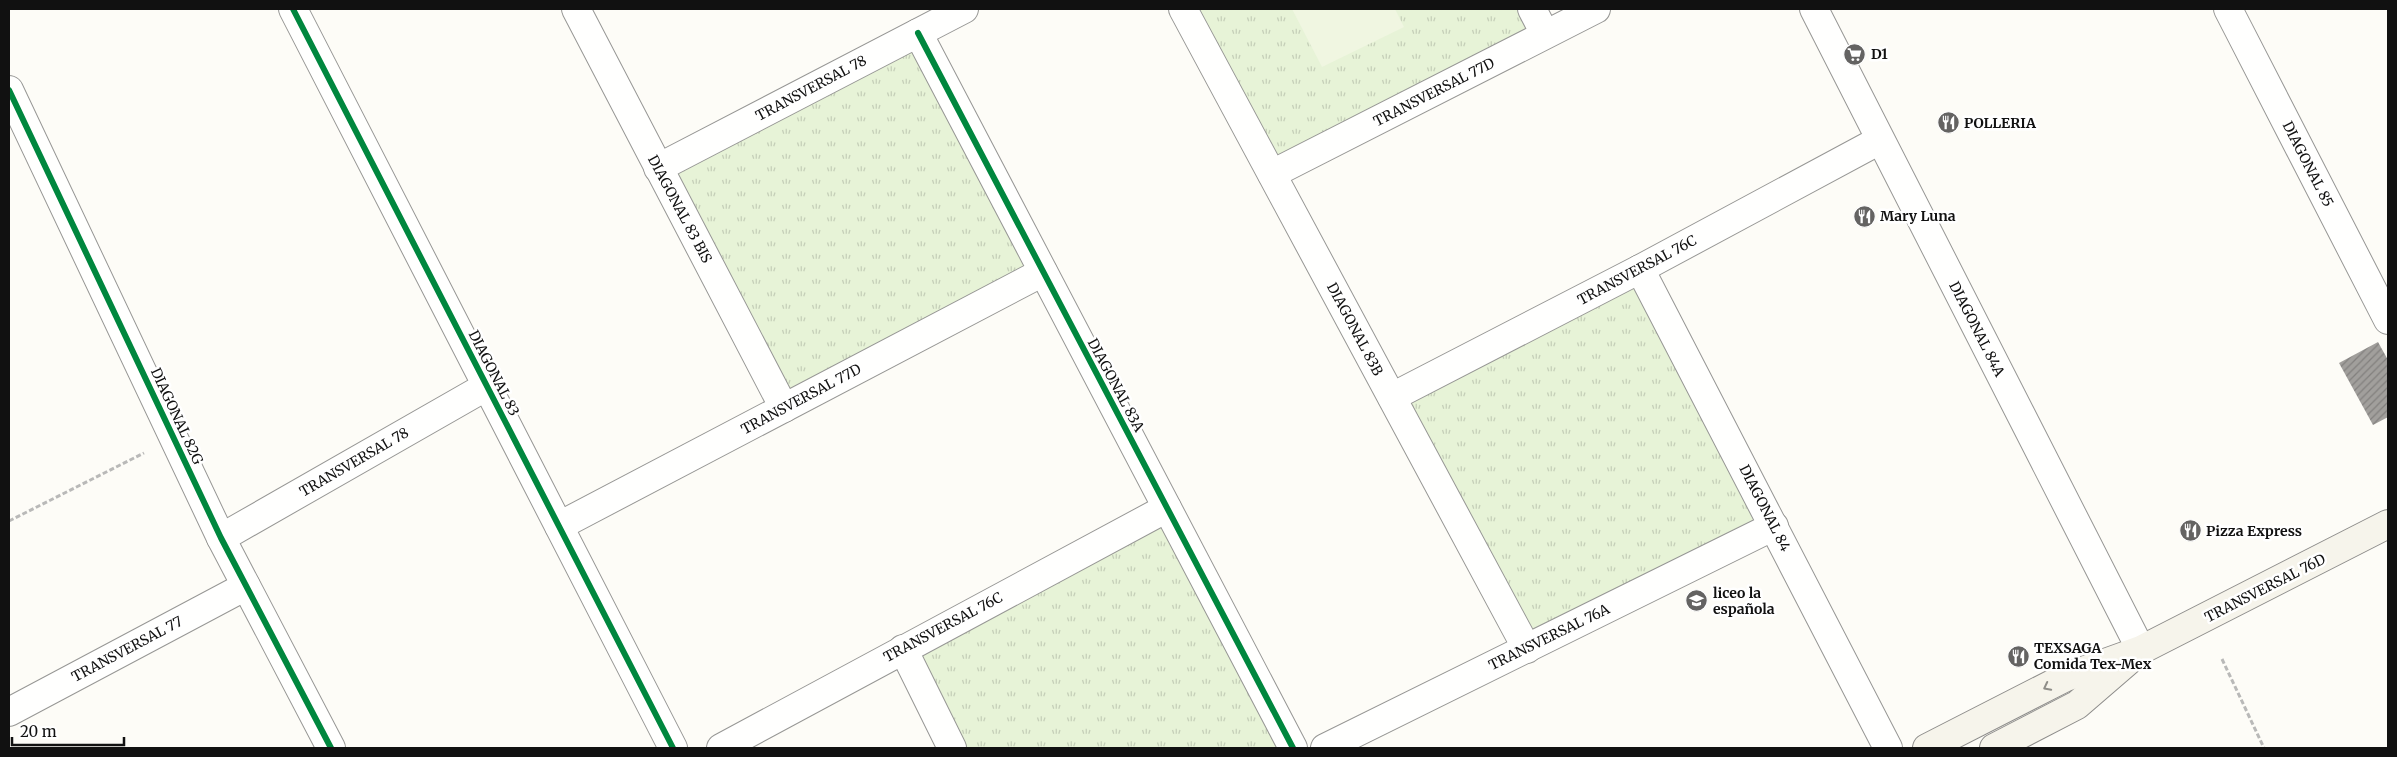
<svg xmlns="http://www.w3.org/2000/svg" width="2397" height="757" font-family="Merriweather,serif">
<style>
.grass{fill:url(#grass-tufts)}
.pitch{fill:#f0f6e1}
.building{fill:url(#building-hatch)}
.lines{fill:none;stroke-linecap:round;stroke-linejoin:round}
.minor-casing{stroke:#979795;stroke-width:30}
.tertiary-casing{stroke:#979795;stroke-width:30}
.secondary-casing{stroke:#8e8d8b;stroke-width:30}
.path{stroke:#b9b9b8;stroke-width:3;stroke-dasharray:5 2.5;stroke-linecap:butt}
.minor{stroke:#fffffe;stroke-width:28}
.tertiary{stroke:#fffffe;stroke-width:28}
.secondary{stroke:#f6f4eb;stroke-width:28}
.cycleway-casing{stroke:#fff;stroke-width:9}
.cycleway{stroke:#00873e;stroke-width:6}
.oneway{stroke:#8f8e89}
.labels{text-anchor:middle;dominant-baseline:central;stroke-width:5;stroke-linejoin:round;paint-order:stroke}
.poi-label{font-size:14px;font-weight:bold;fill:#111;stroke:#fff;text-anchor:start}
.street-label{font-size:14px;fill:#111;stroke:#fff}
</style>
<defs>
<pattern id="grass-tufts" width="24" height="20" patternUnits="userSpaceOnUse" patternTransform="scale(1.25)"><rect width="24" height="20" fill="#e7f3d7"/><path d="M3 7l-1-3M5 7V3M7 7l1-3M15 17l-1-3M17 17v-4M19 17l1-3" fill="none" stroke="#c5cfb8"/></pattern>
<pattern id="building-hatch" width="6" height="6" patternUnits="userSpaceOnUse" patternTransform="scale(1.25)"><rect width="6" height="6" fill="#a19f9c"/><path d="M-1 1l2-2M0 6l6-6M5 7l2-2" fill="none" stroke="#82807e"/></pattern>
</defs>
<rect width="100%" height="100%" fill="#fdfcf7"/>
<g class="grass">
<path d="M1183 9H1532L1545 34 1272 174Z"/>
<path d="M918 33 1043 272 784 408 658 168Z"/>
<path d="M1640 269 1774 526 1527 649 1392 397Z"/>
<path d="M1167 508 1293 748H952L903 649Z"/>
</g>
<path class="pitch" d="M1292 9H1395L1404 27 1322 67Z"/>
<path class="building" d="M2378 342 2388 360V417L2373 425 2339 363Z"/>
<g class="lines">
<defs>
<g id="minor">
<path d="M576 9 784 408"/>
<path d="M1183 9 1527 649"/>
<path d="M1532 9 1545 34"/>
<path d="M1814 9 2141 650"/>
<path d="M2228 9 2388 320"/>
<path d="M918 33 1293 748"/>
<path d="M9 90 221 538 331 748"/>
<path d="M658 168 964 9"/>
<path d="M1272 174 1596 9"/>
<path d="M1640 269 1888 748"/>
<path d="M1392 397 1640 269 1880 140"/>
<path d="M559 526 1043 272"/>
<path d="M221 538 487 386"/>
<path d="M903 649 952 748"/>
<path d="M9 712 246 586"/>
<path d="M721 748 1167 508"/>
<path d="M1325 748 1774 526"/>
</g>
<path id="tertiary" d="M293 9 673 748"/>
<g id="secondary">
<path d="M1927 748 2066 677 2141 650 2388 524"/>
<path d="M1994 748 2077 705 2128 661"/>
</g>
</defs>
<use href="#minor" class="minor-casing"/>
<use href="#tertiary" class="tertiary-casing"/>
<use href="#secondary" class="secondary-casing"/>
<g class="path">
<path d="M9 521 144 453"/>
<path d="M2222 659 2264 748"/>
</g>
<use href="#minor" class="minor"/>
<use href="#tertiary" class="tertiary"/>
<use href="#secondary" class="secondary"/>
<defs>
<g id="cycleway">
<path d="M293 9 673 748"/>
<path d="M918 33 1293 748"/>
<path d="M9 90 221 538 331 748"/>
</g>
</defs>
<use href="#cycleway" class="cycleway-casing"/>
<use href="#cycleway" class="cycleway"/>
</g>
<defs><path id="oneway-chevron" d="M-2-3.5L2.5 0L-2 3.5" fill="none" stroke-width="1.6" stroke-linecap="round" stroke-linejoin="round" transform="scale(1.25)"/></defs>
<use class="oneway" href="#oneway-chevron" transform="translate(2047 687) rotate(153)"/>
<defs>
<symbol id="supermarket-disc" viewBox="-11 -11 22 22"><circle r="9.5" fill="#646362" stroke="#fff"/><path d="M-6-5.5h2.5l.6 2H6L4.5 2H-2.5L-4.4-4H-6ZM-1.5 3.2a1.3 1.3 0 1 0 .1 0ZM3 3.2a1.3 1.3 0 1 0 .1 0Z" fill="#fff"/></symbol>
<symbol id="restaurant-disc" viewBox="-11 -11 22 22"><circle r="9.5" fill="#646362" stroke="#fff"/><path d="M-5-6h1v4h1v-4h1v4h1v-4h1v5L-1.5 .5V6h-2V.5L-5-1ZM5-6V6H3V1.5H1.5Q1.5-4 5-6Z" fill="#fff"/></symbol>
<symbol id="school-disc" viewBox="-11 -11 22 22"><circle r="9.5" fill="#646362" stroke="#fff"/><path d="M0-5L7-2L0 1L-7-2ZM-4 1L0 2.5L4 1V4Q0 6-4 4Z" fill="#fff"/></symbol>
</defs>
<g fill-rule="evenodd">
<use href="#supermarket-disc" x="1842" y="42" width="25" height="25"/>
<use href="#restaurant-disc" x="1936" y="110" width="25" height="25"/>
<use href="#restaurant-disc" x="1852" y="204" width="25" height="25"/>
<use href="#restaurant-disc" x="2178" y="518" width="25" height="25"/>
<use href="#school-disc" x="1684" y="588" width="25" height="25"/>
<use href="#restaurant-disc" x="2006" y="644" width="25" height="25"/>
</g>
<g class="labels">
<g class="poi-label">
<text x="1871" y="54">D1</text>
<text x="1964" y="123">POLLERIA</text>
<text x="1880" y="216">Mary Luna</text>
<text x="2206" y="531">Pizza Express</text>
<text x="1713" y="593">liceo la<tspan x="1713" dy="16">española</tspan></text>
<text x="2034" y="648">TEXSAGA<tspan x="2034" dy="16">Comida Tex-Mex</tspan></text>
</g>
<g class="street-label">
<text transform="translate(811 88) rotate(-28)">TRANSVERSAL 78</text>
<text transform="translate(1434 92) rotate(-27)">TRANSVERSAL 77D</text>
<text transform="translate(2308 164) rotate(63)">DIAGONAL 85</text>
<text transform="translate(680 209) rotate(62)">DIAGONAL 83 BIS</text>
<text transform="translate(1637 270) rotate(-28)">TRANSVERSAL 76C</text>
<text transform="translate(1355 329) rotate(62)">DIAGONAL 83B</text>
<text transform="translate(1977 329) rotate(63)">DIAGONAL 84A</text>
<text transform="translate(494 373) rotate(63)">DIAGONAL 83</text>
<text transform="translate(1116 385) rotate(62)">DIAGONAL 83A</text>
<text transform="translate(801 399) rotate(-28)">TRANSVERSAL 77D</text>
<text transform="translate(177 416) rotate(65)">DIAGONAL 82G</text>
<text transform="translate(354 462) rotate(-30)">TRANSVERSAL 78</text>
<text transform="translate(1765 508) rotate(63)">DIAGONAL 84</text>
<text transform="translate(2265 588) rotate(-27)">TRANSVERSAL 76D</text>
<text transform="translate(943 627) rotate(-28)">TRANSVERSAL 76C</text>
<text transform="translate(1549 637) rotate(-26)">TRANSVERSAL 76A</text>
<text transform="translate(127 649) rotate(-28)">TRANSVERSAL 77</text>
</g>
</g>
<rect width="2397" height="757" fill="none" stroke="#111111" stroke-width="20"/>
<path d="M12 737v8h112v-8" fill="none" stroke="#111111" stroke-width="2.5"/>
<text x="20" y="737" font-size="15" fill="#111111" stroke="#ffffff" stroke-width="4" paint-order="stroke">20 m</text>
</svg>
